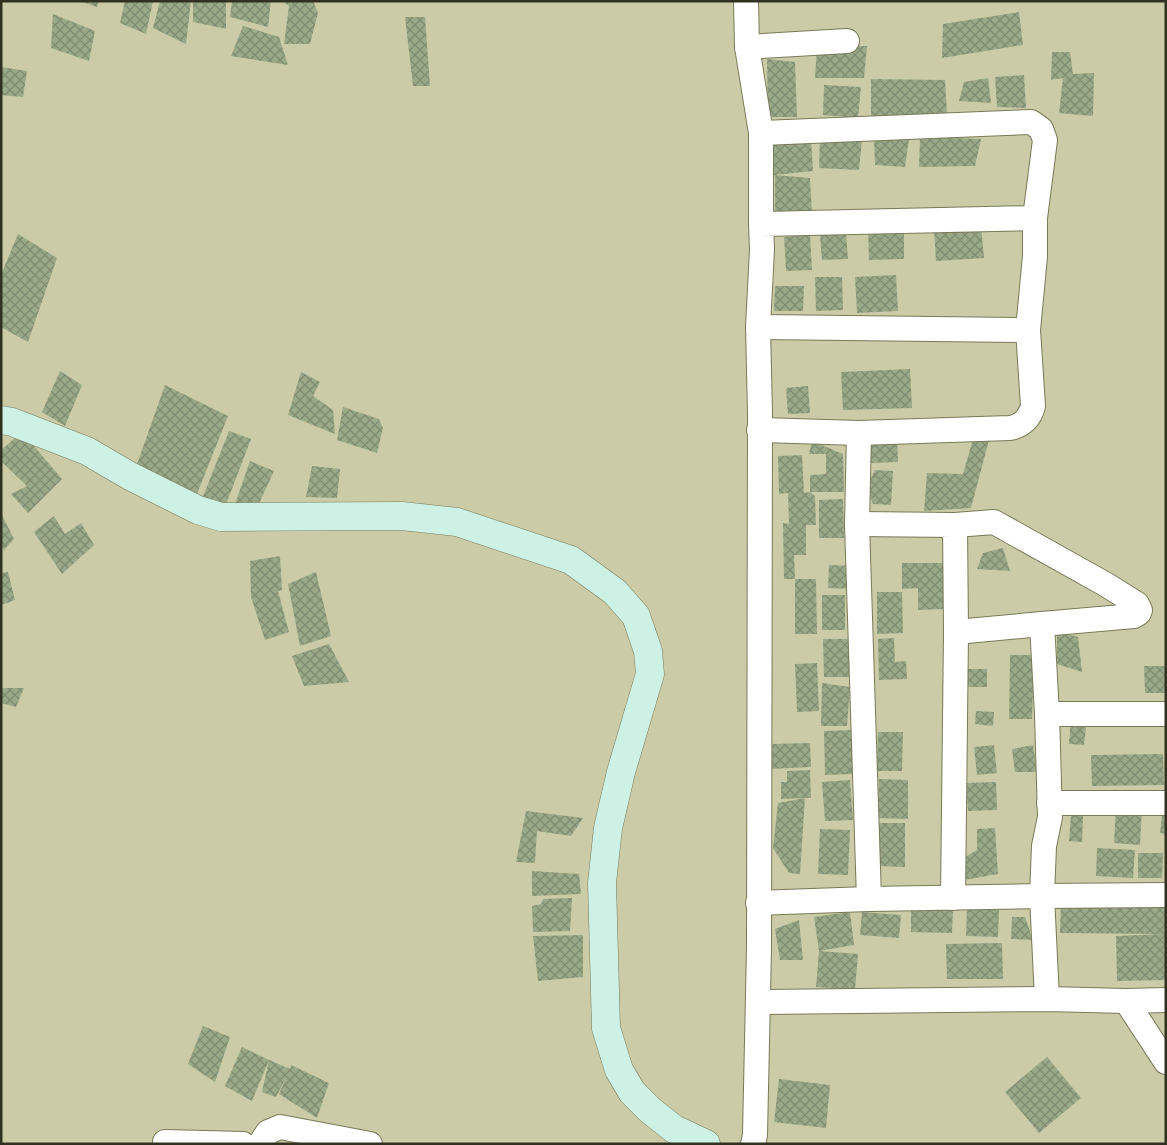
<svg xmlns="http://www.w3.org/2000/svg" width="1167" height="1145" font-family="'Exo 2',sans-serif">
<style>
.building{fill:url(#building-cross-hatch)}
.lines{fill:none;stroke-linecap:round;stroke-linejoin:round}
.street-casing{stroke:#797957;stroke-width:26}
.secondary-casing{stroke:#797957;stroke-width:29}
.street{stroke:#fff;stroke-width:24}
.secondary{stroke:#cef1e5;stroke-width:28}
</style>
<defs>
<pattern id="building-cross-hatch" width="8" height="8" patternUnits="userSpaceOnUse" patternTransform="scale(1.25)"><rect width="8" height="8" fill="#9aaa89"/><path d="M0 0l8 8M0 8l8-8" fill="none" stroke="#7e8b70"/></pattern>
</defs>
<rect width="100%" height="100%" fill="#cbcca7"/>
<g class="building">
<path d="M79 1H99L97 7Z"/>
<path d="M125 1H153L146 34 120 23Z"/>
<path d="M160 1H191L186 44 153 28Z"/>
<path d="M193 1H226V29L193 22Z"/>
<path d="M232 1H271L268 27 230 17Z"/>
<path d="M282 1H313L318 13 310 44H284L289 6Z"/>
<path d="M1019 12 1023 45 942 58 943 24Z"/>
<path d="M53 14 95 31 89 61 51 48Z"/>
<path d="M405 17H425L430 86H413Z"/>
<path d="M243 26 279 37 288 65 231 56Z"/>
<path d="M867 46 864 78H815L817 47Z"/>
<path d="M1052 52H1070L1073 74 1094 73 1093 116 1059 113 1063 78 1051 80Z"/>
<path d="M767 59 795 62 797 117H768Z"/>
<path d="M1 67 27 71 23 97 1 95Z"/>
<path d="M1024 75 1026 108 997 107 995 77Z"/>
<path d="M988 78 991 103 959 101 964 82Z"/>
<path d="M871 79 945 80 947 114 871 116Z"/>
<path d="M824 85 861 87 858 118 823 115Z"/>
<path d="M820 137 862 139 859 170 819 168Z"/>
<path d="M920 137 981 139 975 166 919 167Z"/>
<path d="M811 139 813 171 775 175 810 178 812 213 775 211V175L769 176 770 140Z"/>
<path d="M874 139H909L905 167 875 165Z"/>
<path d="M981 225 984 258 936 261 934 228Z"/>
<path d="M868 229H904V259L869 260Z"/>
<path d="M846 233 848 259 822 260 820 235Z"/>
<path d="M18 234 57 258 28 342 1 327V275Z"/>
<path d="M810 235 812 270 786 271 784 237Z"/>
<path d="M896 275 898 311 857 313 855 277Z"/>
<path d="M815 277H842L843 310 816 311Z"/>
<path d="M775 286H804L803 311H774Z"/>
<path d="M910 369 912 408 843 410 841 372Z"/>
<path d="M60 371 82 385 65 426 42 412Z"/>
<path d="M301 372 320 382 313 396 333 410 335 434 288 415Z"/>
<path d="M165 385 228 416 195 499 136 467Z"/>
<path d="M808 386 810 413 788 414 786 388Z"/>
<path d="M343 407 379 419 383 428 377 453 337 440Z"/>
<path d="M229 431 251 439 225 507 202 499Z"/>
<path d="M22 432 62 479 28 513 11 494 27 486 1 461V450Z"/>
<path d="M897 436 898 462 871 463 870 438Z"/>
<path d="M973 439 989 440 971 508 924 511 927 473 963 474Z"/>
<path d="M812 441 843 454 844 492H810V475L826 474V454H809Z"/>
<path d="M802 455 804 493 810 492 815 496 816 525H806V555H794L795 579H784L783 523 789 524 788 493 779 494 778 456Z"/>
<path d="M250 461 274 471 255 512 234 507Z"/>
<path d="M312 466 340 469 337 498 306 497Z"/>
<path d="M875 470 893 471 891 505 873 504 867 487Z"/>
<path d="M843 499 844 538H819V500Z"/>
<path d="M1 513 14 539 4 550 1 545Z"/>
<path d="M54 516 65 534 81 523 94 545 62 574 34 532Z"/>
<path d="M1003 548 1010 571 977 569 983 553Z"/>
<path d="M280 556 282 590 278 591 289 632 265 640 251 597 250 561Z"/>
<path d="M902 563H943L944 609 918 610V588L902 589Z"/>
<path d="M829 565 855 566V589L828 588Z"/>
<path d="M8 572 15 600 1 605V573Z"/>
<path d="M316 572 331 636 300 646 288 584Z"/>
<path d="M795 579H816L817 634H795Z"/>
<path d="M877 592H902L903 633 877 634Z"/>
<rect x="822" y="595" width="23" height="35"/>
<path d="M1057 631 1078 637 1082 672 1057 664Z"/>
<path d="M894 638 895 662 906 661 907 679 879 680 878 639Z"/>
<path d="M823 639H850L851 677H824Z"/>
<path d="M329 644 349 682 304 686 292 656Z"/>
<path d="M1010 655H1034L1032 719H1009Z"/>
<path d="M817 663 819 711 797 712 795 664Z"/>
<path d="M1144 666H1166V693H1145Z"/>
<rect x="963" y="669" width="24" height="18"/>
<path d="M822 683 850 687 847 726H821Z"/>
<path d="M1 688H24L16 707 1 703Z"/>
<path d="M976 711 994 712 993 726 975 724Z"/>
<path d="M1071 717 1087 718 1084 745 1069 744Z"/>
<path d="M852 730 853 774 825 775 824 731Z"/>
<path d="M878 732H903L902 771H877Z"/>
<path d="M810 743 811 767 770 769V744Z"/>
<path d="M994 745 997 773 977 775 974 747Z"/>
<path d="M1033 745 1037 772H1015L1012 749Z"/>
<path d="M1163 754 1164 785 1092 786 1091 755Z"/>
<path d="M810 770 811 798H805L800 874 789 873 773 848 778 803 805 798 781 799V782H787V771Z"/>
<path d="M879 779 908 780V819L878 818Z"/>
<path d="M850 780 853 820 825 821 822 782Z"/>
<path d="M996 782 997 810 968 811 966 783Z"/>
<path d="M1116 807 1142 808 1140 845 1114 843Z"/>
<path d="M1163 808H1166V834L1160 833Z"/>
<path d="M526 811 583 818 571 836 537 831 535 863 516 862Z"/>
<path d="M1071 815 1083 816 1082 842 1069 841Z"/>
<path d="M878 823H905V867L877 866Z"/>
<path d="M995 828 998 874 964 880 965 857 977 850V829Z"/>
<path d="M820 829 850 830 848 875 818 874Z"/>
<path d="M1097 848 1135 850 1133 878 1096 876Z"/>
<path d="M1138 853H1163L1162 878H1138Z"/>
<path d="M532 871 579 874 581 894 532 896Z"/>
<path d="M572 898 570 931 533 932 532 906 541 904 543 899Z"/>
<path d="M1061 901 1166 903V980L1117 981 1116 936 1161 934 1060 933Z"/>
<path d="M911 909 953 910 952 933 911 932Z"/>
<path d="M967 909 999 910 998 937 966 936Z"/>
<path d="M850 912 854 945 819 951 814 917Z"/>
<path d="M862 912 901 915 899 938 860 935Z"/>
<path d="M1012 917H1025L1033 940 1011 939Z"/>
<path d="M799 920 803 960H780L775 929Z"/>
<path d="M583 935V977L538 981 533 936Z"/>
<path d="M1002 943 1003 979H947L946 944Z"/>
<path d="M819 951 858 954 855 990 816 987Z"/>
<path d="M203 1026 230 1037 215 1082 188 1064Z"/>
<path d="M242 1047 269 1060 252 1101 225 1086Z"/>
<path d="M1047 1057 1081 1098 1039 1133 1005 1092Z"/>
<path d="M269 1060 290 1069 291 1065 329 1083 317 1118 279 1094 286 1078 276 1097 262 1092Z"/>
<path d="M779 1079 830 1085 826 1128 774 1122Z"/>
</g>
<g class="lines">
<defs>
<g id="street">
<path d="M746 1 747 47 761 133V224"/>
<path d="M747 47 847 41"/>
<path d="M758 327 1028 330"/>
<path d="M759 430 859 433 1010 428C1022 426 1030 418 1033 406L1028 330 1035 256V218L1045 140 1041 129 1031 122 761 133"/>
<path d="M859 433 857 524 869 899"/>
<path d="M955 525 994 522 1105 584 1137 604 1140 610 1139 613 1134 616 1042 624"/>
<path d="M1047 714H1166"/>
<path d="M1049 803H1166"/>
<path d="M953 898 956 632"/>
<path d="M758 903 869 899 1042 896 1044 846 1050 817 1047 714 1042 624 956 632 955 525 857 524"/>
<path d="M1047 999 1042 896 1166 895"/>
<path d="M1126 1001 1166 1062"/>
<path d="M758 1002 1047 999 1126 1001 1166 1000"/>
<path d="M165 1142 243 1144"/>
<path d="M260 1144 268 1132 280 1127 370 1144"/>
<path d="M753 1144 755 1135 759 948 760 413 758 327 762 249 761 224 1035 218"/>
</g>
<path id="secondary" d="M1 420 12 422 87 451 130 476 198 510 221 517 402 516 457 522 571 560 615 592 636 616 648 651 650 674 621 772 608 828 602 883 606 1028 619 1070 632 1092 650 1110 674 1129 706 1144"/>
</defs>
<use href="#street" class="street-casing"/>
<use href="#secondary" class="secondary-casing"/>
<use href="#street" class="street"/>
<use href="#secondary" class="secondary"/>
</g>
<rect width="1167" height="1145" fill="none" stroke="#313122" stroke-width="5"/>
</svg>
